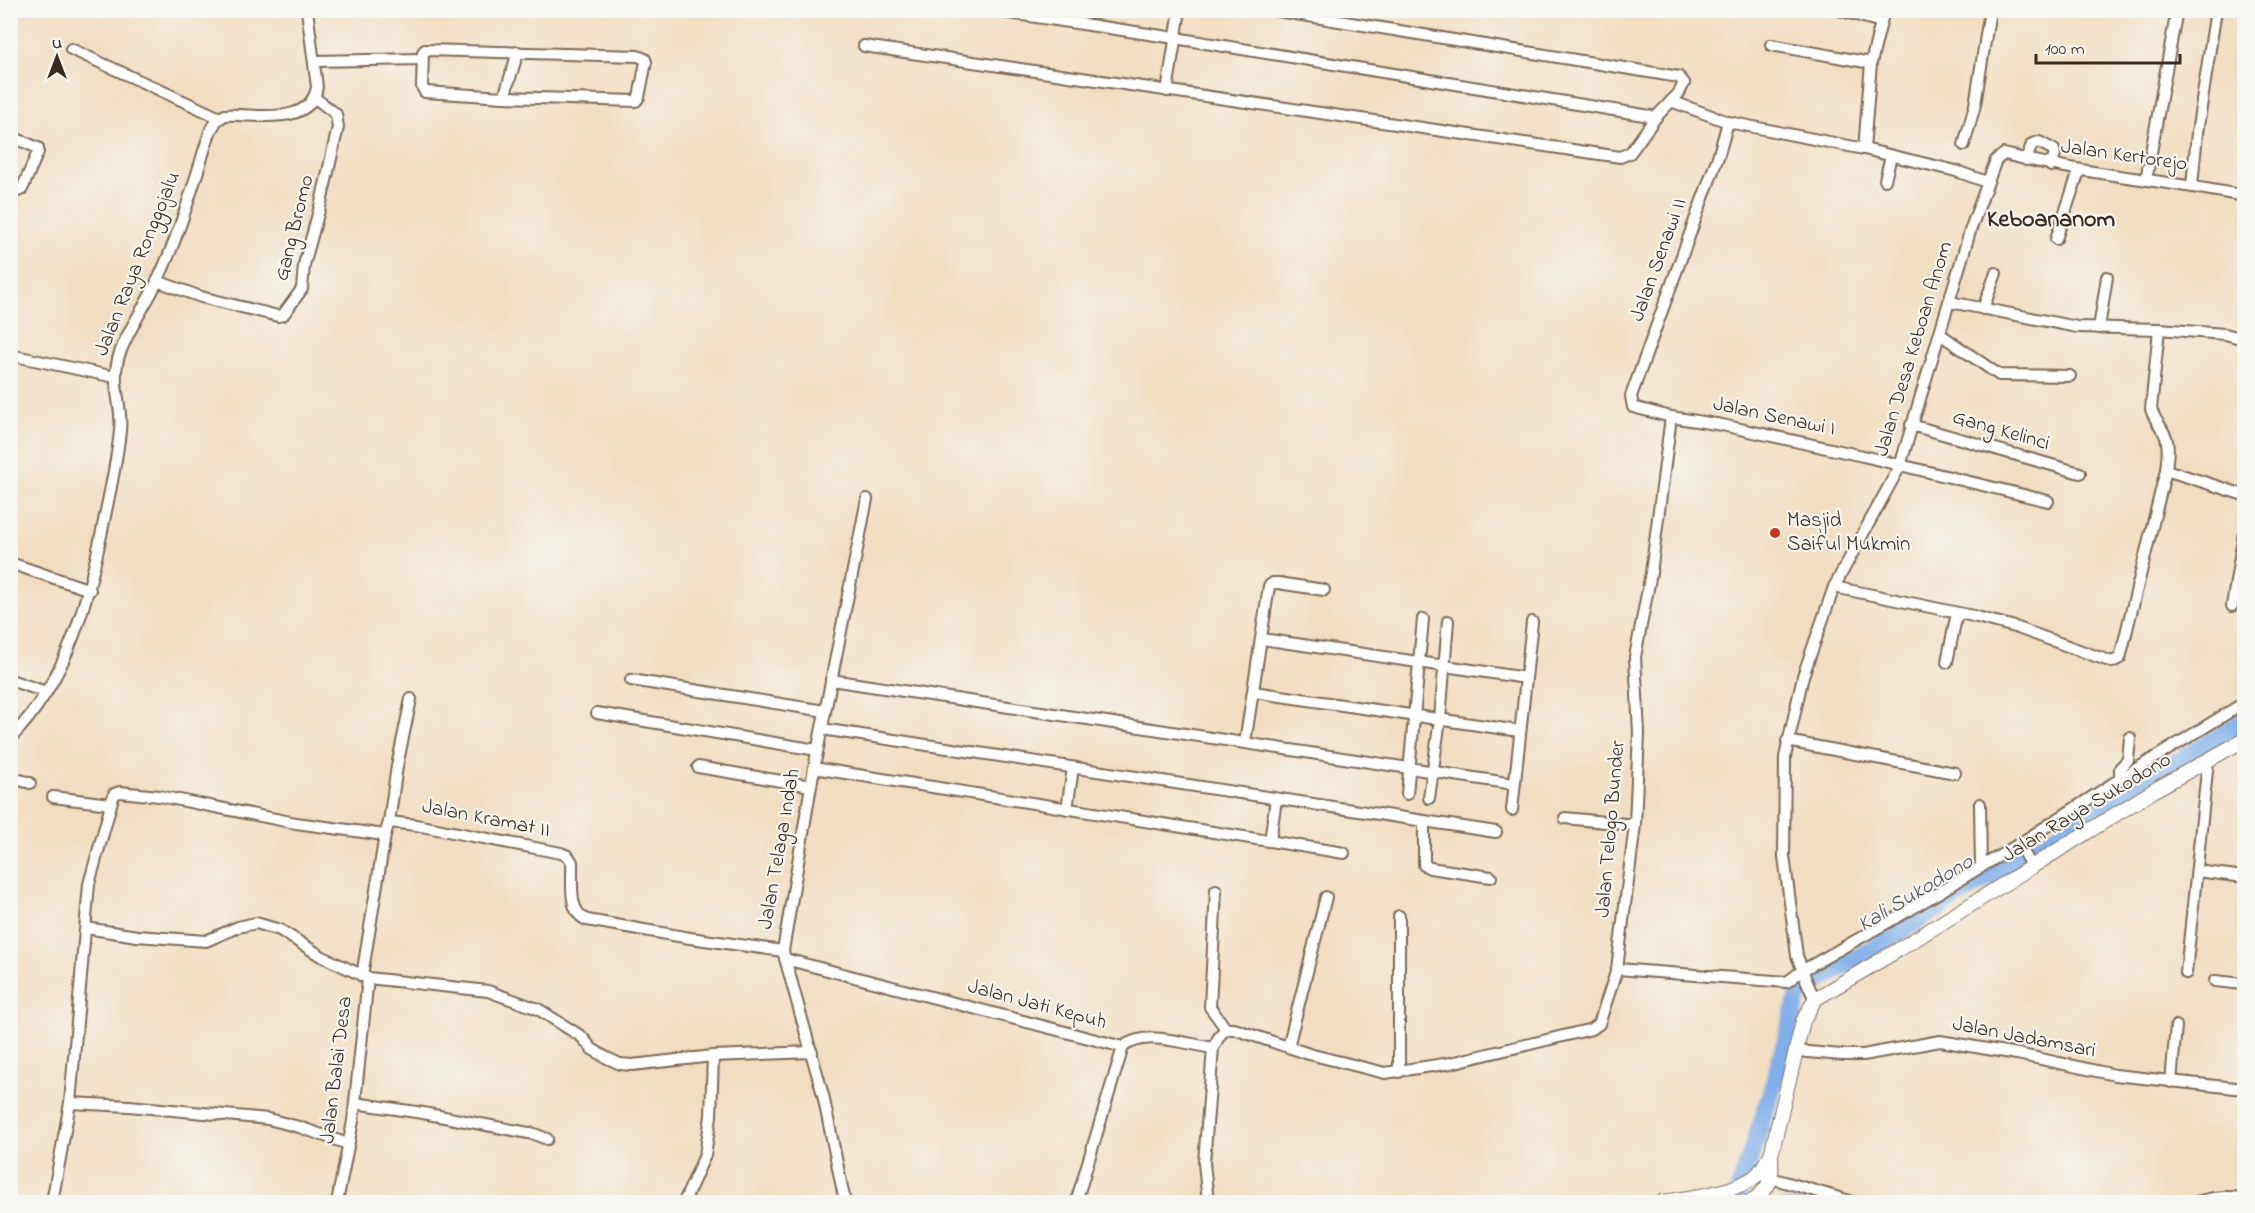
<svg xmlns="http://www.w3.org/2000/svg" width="2255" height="1213" font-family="'Indie Flower',sans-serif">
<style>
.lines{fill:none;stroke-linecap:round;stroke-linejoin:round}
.stream{stroke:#80afea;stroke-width:3}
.river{stroke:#80afea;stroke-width:18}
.minor-casing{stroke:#7b6957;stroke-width:14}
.major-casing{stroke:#7b6957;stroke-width:16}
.minor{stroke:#fff;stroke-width:10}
.major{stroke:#fff;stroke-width:14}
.poi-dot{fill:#c8321e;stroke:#f6f6f2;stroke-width:2}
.labels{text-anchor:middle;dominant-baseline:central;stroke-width:4.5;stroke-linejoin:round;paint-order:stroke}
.street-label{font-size:21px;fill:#3b2a1e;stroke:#f6f6f2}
.poi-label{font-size:21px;fill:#3b2a1e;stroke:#f6f6f2;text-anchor:start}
.water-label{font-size:22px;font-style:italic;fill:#50525b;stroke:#f6f6f2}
.quarter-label{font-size:24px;font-weight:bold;fill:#3b2a1e;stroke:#f6f6f2}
</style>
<rect width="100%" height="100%" fill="#f6f6f2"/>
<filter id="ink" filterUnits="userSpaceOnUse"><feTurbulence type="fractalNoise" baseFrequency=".0167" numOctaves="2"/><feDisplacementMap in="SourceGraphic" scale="12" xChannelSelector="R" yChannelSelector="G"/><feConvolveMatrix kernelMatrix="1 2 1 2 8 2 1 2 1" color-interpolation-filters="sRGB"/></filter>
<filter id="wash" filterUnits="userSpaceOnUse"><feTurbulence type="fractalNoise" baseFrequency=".008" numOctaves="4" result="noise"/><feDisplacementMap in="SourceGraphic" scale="24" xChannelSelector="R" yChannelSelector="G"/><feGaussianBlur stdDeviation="1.35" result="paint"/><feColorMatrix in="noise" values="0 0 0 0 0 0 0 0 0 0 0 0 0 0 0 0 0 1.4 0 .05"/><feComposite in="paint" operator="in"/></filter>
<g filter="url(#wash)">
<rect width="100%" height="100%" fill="#f1dec0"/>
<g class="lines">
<path class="stream" d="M1780 1202H1805"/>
<path class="river" d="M1735 1202 1770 1096 1799 993 2244 721"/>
</g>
</g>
<g filter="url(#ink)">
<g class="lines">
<defs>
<g id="minor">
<path d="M990 10 1175 38 1656 117"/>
<path d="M1839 10 1881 22"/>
<path d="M1771 45 1871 63"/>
<path d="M864 46 1620 157 1630 153 1656 117 1679 93 1684 83 1679 77 1272 10"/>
<path d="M71 49 220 118"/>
<path d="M425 50 638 56 645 59 646 62 639 97 636 101 504 97 425 92 422 87 423 52Z"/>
<path d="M314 61 422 59"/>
<path d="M1167 91 1180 10"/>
<path d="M504 97 518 52"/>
<path d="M1671 101 1728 122 1864 149 1956 171 1987 182"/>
<path d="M1728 122 1719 154 1631 396 1633 407 1671 417 1722 425 1863 456 2048 501"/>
<path d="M10 136 38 148V152L22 189 18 191 10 189"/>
<path d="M1964 145 1975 105 1990 10"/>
<path d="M1864 149 1871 63 1884 10"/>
<path d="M2026 160 2032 144 2039 142 2054 150 2055 154 2051 166"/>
<path d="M1885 180 1891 156"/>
<path d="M2146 180 2177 10"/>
<path d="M2192 186 2197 133 2216 10"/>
<path d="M2056 239 2079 171"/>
<path d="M157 281 201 297 278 316 283 315 302 289 304 265 321 203 338 127 336 114 315 98"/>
<path d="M1950 302 2077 327 2159 329 2225 334 2244 339"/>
<path d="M1983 309 1996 273"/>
<path d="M2099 328 2107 277"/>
<path d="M1940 334 1999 375 2070 376"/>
<path d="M20 357 115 377"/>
<path d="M1911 425 2080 473"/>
<path d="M2166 470 2244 495"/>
<path d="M10 563 90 590"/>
<path d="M1834 587 1973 616 2015 627 2112 662 2120 658 2166 470C2167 459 2170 445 2165 435 2161 426 2154 419 2151 409L2159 329"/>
<path d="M2232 606 2244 533"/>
<path d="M1262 639 1526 678"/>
<path d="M1947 662 1957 613"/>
<path d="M10 680 46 692"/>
<path d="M631 680 825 711"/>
<path d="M831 680 1514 784"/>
<path d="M1254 692 1519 731"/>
<path d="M597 713 817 750"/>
<path d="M822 729 1496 832"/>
<path d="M10 739C69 678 88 601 104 521 110 491 117 461 120 431 123 405 111 387 118 359 126 332 145 307 157 282 180 234 194 182 210 132L217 120 225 115C254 113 310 128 317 87L307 10"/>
<path d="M1787 741 1955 773"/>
<path d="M1245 743 1269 586 1273 583H1278L1324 590"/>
<path d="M698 767 811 786"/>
<path d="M814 768 1344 853"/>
<path d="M10 777 30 783"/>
<path d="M2120 779V768L2128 760 2130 738"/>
<path d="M1407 794 1423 619"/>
<path d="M53 797 110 804"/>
<path d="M1429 798 1440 719 1448 621"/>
<path d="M1980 804 1981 867"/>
<path d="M1067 809 1073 768"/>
<path d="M1512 810 1532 622"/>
<path d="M1565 818 1635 825"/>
<path d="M389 822 416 825 561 853 568 856 572 862C573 881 567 912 587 920L690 938 783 951"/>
<path d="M1424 822V865L1430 868 1491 877"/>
<path d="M1270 841 1276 799"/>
<path d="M2019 844 2031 866"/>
<path d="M2197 871 2244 877"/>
<path d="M1216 890 1210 1007 1226 1029"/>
<path d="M86 928 137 936 206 941 238 927 256 923 280 930 321 956 368 978 488 991 538 1009 582 1037 592 1049 605 1057 620 1064 632 1065 713 1056 812 1052"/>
<path d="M785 959 1123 1047"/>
<path d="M1617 969 1787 982 1803 970 1908 911 2019 844 2120 779 2244 703"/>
<path d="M2186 973 2208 761"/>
<path d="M362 976 385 835 389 822 397 766 411 699"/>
<path d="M2215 981 2244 984"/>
<path d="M1815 999C1807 985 1803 971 1797 956L1784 856 1785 757 1803 676 1834 587 1900 466 1971 228 1996 160 2004 154C2083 174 2164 180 2244 196"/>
<path d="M1288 1047 1326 897"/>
<path d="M1797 1051 1842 1055H1863L1940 1041 2017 1054 2115 1075 2244 1089"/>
<path d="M1399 1072V916"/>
<path d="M2171 1082 2176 1026"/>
<path d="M70 1103 129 1106 268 1119 299 1127 348 1144"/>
<path d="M355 1103 423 1113 534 1134 547 1139"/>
<path d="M1764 1176 1853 1202"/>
<path d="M52 1202 70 1103 89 884 114 794 120 792 159 796 296 823 385 835"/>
<path d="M337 1202 353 1121 368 978"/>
<path d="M684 1202 705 1155 711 1116 713 1056"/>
<path d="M845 1202 823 1095 783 951 814 768 867 499"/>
<path d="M1076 1202 1123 1047C1146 1029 1186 1044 1213 1048"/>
<path d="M1208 1202 1204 1163 1213 1048 1220 1035 1226 1029H1234L1309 1054 1385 1073 1451 1063 1592 1029 1599 1024 1617 969 1635 825 1639 733 1635 657 1651 573 1671 417"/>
<path d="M2197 1202C2213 1197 2228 1195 2244 1199"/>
</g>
<g id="major">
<path d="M1662 1202C1688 1198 1736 1193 1757 1175 1762 1170 1766 1161 1771 1155"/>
<path d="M1750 1202C1772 1188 1772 1180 1771 1155L1803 1021 1815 999 1898 950 2158 788 2244 740"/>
</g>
</defs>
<use href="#minor" class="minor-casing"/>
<use href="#major" class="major-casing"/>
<use href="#minor" class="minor"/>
<use href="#major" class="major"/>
</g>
</g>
<circle class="poi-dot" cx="1775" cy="533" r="6"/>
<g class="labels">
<g class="street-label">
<text transform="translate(2124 156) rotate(8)">Jalan Kertorejo</text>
<text transform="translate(295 228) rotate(-76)">Gang Bromo</text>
<text transform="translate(1659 260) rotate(-70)">Jalan Senawi II</text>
<text transform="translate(138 264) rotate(-68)">Jalan Raya Ronggojalu</text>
<text transform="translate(1914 349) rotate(-73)">Jalan Desa Keboan Anom</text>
<text transform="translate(1774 417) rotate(12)">Jalan Senawi I</text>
<text transform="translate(2001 431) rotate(16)">Gang Kelinci</text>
<text transform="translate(2087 808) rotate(-31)">Jalan Raya Sukodono</text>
<text transform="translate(486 819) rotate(11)">Jalan Kramat II</text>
<text transform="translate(1611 829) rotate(-85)">Jalan Telogo Bunder</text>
<text transform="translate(780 849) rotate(-80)">Jalan Telaga Indah</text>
<text transform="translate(1037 1005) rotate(15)">Jalan Jati Kepuh</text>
<text transform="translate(2024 1038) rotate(11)">Jalan Jadamsari</text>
<text transform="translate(337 1070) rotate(-83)">Jalan Balai Desa</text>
</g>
<g class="poi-label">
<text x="1787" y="521">Masjid<tspan x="1787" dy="24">Saiful Mukmin</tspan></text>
</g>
<g class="water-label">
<text transform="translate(1916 894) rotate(-31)">Kali Sukodono</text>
</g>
<g class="quarter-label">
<text x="2051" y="220">Keboananom</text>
</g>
</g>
<rect width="2255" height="1213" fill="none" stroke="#f6f6f2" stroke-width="36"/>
<g transform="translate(57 57)" stroke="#f6f6f2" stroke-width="4.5" paint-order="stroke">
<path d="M0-4.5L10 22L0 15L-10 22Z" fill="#3b2a1e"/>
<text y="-9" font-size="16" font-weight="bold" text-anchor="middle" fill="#3b2a1e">U</text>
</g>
<path d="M2036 54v9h144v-9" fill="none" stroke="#3b2a1e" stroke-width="3"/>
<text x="2045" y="54" font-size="18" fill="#3b2a1e" stroke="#f6f6f2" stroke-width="4.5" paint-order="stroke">100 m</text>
</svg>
